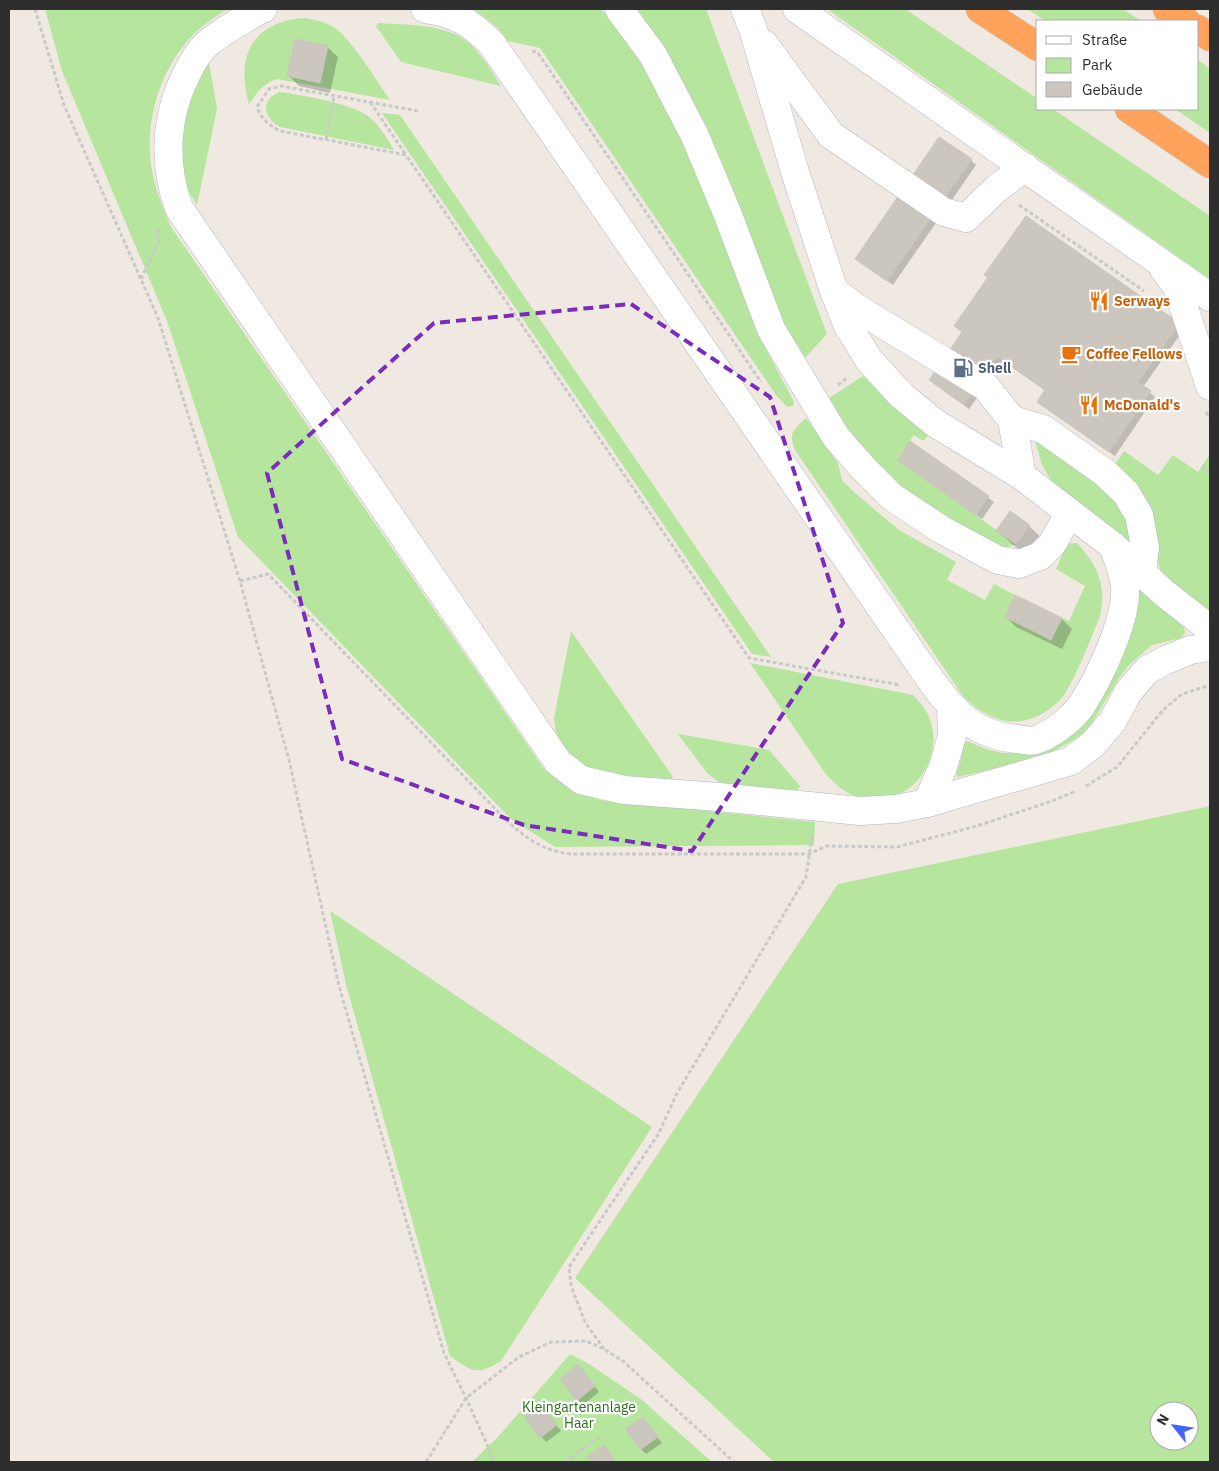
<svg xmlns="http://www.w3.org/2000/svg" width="1219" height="1471" font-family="'IBM Plex Sans',sans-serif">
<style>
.green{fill:#b6e59e;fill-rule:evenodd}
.shadow{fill:#0003}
.building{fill:#cbc7bf;stroke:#cbc5ba}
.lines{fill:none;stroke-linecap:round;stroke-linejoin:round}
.minor-casing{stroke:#b4b7c1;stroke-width:29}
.highway-casing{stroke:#c9c9c9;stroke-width:29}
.path{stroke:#c9c9c9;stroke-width:3;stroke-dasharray:4 2.5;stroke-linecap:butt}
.minor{stroke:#fff;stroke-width:28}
.highway{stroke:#ffa35c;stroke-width:28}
.marked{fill:none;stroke:#7b2cbf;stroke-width:4;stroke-dasharray:10 6;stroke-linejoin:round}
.labels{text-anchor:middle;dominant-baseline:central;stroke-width:4.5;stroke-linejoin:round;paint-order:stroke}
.food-label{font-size:14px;font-weight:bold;fill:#c56008;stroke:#fff;text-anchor:start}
.service-label{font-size:14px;font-weight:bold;fill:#4e5e75;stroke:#fff;text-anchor:start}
.park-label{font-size:14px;fill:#2c6e1b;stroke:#fff}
</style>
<rect width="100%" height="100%" fill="#efe9e1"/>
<g class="green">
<path d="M45 9H228C216 16 204 24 194 34 161 67 145 118 151 165 154 187 163 207 171 227L544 769 600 800 815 822 814 845 555 847 511 819 238 537 167 321 62 71Z"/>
<path d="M474 9H600L609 17 641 59 689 150 765 347 794 402 793 406 787 407 776 395 540 48 508 41 498 28Z"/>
<path d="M631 9H706L827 334 804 359 795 354Z"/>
<path d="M827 9H905L1038 99V109H1053L1210 216V279Z"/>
<path d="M1027 9H1123L1141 21H1046Z"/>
<path d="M305 18C316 20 326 22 335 28 353 41 376 80 390 100L277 79C263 83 257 93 249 104 235 56 253 21 305 18Z"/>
<path d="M378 23C404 25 444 24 465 40 480 51 491 70 501 86L401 62 376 26Z"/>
<path d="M1198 60 1210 69V133L1175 109H1198Z"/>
<path d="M209 63 217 109 197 205 187 189 182 169 183 116 198 79Z"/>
<path d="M279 92C298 94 350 104 365 114 378 122 386 137 394 150L280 127C264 117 259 102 279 92Z"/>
<path d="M382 113 400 115 771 657 752 654Z"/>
<path d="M863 376 888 402 931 432 923 441 914 435 897 459 1016 544 1005 548 951 521 899 488 847 433 826 400Z"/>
<path d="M806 418 838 463 842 480 855 493 899 530 956 562 947 580 985 600 994 584 1015 595 1005 617 1051 640 1062 618 1069 621 1085 586 1056 569 1067 544 1077 543C1098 565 1108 589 1099 619 1089 642 1080 668 1067 690 1054 712 1024 728 998 719 984 714 973 706 963 696L795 450C788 433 794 429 806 418Z"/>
<path d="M1034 437 1103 485 1127 514 1133 545 1069 501 1057 491 1042 465Z"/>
<path d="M1124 451 1158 475 1173 455 1198 472 1210 454V610L1187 601 1161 572 1151 539 1112 469Z"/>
<path d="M1140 589 1184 627 1185 633 1181 638 1152 645 1129 665 1119 678 1088 730 1072 741 1050 753 1029 760 958 777 956 773 961 760V743L967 741C1004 758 1014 755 1052 745L1135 590Z"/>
<path d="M571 631 673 777 669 782 602 775 589 770 576 761 566 750 556 733 554 718Z"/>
<path d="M750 663 913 695C920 702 927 710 930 720 941 749 924 787 894 796 888 797 880 797 874 797 871 797 866 798 863 798 847 796 835 784 825 773Z"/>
<path d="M678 734 769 750 800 786 796 793 731 787 719 782 707 773Z"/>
<path d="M1210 806V1462H774L575 1278 838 884ZM1159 1411H1189V1441H1159Z"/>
<path d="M330 911 652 1127 501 1361C477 1376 472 1372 450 1356L346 984Z"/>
<path d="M570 1354 589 1364 642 1400 712 1462H472L498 1437Z"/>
</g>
<g class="shadow">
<path d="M327 47 338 57 330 93 299 86 289 76Z"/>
<path d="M971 160 976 165 893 285 857 259Z"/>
<path d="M989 278 1184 329 1143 387 1155 397 1115 456 1044 407 1046 391 1003 361 969 409 930 380 963 333 955 326Z"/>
<path d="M911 443 994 502 982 519 904 464Z"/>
<path d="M1029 526 1045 541 1033 559 1014 546 998 531Z"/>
<path d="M1006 617 1062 619 1072 629 1062 649 1016 627Z"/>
<path d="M583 1371 599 1392 583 1405 578 1400Z"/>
<path d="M546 1411 561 1431 546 1442 525 1417Z"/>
<path d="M643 1418 662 1443 646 1454 641 1449Z"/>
</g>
<g class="building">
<path d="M295 39 328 46 320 83 287 76Z"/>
<path d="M939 137 972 159 887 281 855 259Z"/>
<path d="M1026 216 1169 316 1128 375 1151 391 1109 452 1037 402 1045 390 954 326 988 277 984 275Z"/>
<path d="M1169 316 1180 323 1138 382 1128 375Z"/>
<path d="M962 332 997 357 964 405 929 380Z"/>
<path d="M910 441 989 496 976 515 897 460Z"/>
<path d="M1010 511 1030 525 1016 544 996 531Z"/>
<path d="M1015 595 1062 618 1051 640 1005 617Z"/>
<path d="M578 1364 595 1386 577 1401 560 1379Z"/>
<path d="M541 1404 557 1425 540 1438 524 1417Z"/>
<path d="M643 1417 658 1437 640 1450 626 1429Z"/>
<path d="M604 1445 616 1462H591L587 1457Z"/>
</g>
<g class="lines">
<defs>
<g id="minor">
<path d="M263 9 259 10C242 21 223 30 208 43 199 51 191 64 186 75 165 117 163 164 179 208L558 762 581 780 624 790 719 797 860 811 896 809 927 803 1071 761 1092 745 1112 722 1129 691 1147 670 1166 660 1190 650 1210 647"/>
<path d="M425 9C456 13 470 22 492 44L932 682C956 714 975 735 1017 739 1023 740 1030 742 1036 740 1052 734 1071 720 1081 706 1099 679 1128 618 1125 586 1123 571 1118 559 1113 546"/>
<path d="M619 9 653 55 695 136 728 215 771 329 836 437 863 468 892 497 942 530 998 560 1019 564 1040 556 1052 544 1069 514"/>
<path d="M745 9 753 29 795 172 834 291 848 326 869 360 902 396 935 423 1022 476 1113 546 1164 593 1210 629"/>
<path d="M797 9 1210 297"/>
<path d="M764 44 831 135 944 212 966 218 996 189 1025 167"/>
<path d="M1163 268 1177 287 1210 386"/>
<path d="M834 291 855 307 986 387 1012 420 1022 476"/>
<path d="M1012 420 1043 429 1104 472 1126 493 1139 515 1145 547 1142 572"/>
<path d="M927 803 943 767 952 736 951 707"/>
</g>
<g id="highway">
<path d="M980 9 1038 47"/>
<path d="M1167 9 1186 21"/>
<path d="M1198 29 1210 37"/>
<path d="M1129 109 1210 164"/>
</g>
</defs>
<use href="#minor" class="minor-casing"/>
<use href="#highway" class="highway-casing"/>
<g class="path">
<path d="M35 9 64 105 158 318 240 581 289 760 339 986 444 1353 466 1398 495 1462"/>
<path d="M532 51 538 53 761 382"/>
<path d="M370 102 406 155"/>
<path d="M418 111 281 86 269 89 257 107C261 119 269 125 280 131L406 155 749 658 900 685"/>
<path d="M326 140 334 96"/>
<path d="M1019 205 1144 291"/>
<path d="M141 279 159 241 156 232 159 229"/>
<path d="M838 385 848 377"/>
<path d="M1206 412 1210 419"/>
<path d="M1202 466 1210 472"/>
<path d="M240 581 268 574 506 820C527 839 543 851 571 854H809L826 846 897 847 977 826 1052 801 1076 791"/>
<path d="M1086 786 1117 767 1163 710 1182 694 1204 687H1210"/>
<path d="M604 1349 585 1322 571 1286 569 1267 659 1133 676 1095 806 877 812 836"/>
<path d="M426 1462 466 1398 519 1357 551 1342 586 1341 604 1349 624 1362 734 1462"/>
<path d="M564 1462 601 1436"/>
</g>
<use href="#minor" class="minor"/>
<use href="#highway" class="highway"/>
</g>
<path class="marked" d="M631 304 770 397 843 623 692 851 524 825 342 759 267 473 434 323Z"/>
<defs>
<symbol id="restaurant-bare" viewBox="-9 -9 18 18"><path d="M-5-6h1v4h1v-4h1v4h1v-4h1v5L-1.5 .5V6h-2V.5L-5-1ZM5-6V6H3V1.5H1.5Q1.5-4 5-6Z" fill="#e8710a" stroke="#fff" stroke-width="2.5" paint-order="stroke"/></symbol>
<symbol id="cafe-bare" viewBox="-9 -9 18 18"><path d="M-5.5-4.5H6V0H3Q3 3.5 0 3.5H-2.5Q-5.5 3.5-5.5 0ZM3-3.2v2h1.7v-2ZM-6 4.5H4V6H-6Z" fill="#e8710a" stroke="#fff" stroke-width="2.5" paint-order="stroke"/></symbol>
<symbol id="fuel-bare" viewBox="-9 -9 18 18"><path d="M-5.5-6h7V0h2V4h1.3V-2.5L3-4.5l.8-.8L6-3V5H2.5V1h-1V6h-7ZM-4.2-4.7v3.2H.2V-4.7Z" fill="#5c6f8a" stroke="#fff" stroke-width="2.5" paint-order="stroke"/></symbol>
</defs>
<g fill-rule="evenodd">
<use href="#restaurant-bare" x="1085" y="287" width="28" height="28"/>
<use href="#cafe-bare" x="1057" y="340" width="28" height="28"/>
<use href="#fuel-bare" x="949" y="354" width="28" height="28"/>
<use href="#restaurant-bare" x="1075" y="391" width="28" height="28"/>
</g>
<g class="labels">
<g class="food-label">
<text x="1114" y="301">Serways</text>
<text x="1086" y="354">Coffee Fellows</text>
<text x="1104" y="405">McDonald's</text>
</g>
<g class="service-label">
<text x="978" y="368">Shell</text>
</g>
<g class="park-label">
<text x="579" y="1407">Kleingartenanlage<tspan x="579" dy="16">Haar</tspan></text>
</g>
</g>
<rect width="1219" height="1471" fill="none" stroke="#2e2e2e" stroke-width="20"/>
<rect x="1036" y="20" width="162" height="90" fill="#ffffff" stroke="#ababab"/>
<rect x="1046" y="36" width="25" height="8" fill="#ffffff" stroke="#ababab"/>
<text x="1082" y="45" font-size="15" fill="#2e2e2e">Straße</text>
<rect x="1046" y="58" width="25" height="15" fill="#b6e59e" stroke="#ababab"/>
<text x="1082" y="70" font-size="15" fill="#2e2e2e">Park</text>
<rect x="1046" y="82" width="25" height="15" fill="#cbc7bf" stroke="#ababab"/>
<text x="1082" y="95" font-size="15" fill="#2e2e2e">Gebäude</text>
<g transform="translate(1174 1426) rotate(300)"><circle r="24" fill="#ffffff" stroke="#ababab"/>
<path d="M0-4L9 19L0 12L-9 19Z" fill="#4264fb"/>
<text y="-8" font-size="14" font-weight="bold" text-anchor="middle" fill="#2e2e2e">N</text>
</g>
</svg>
